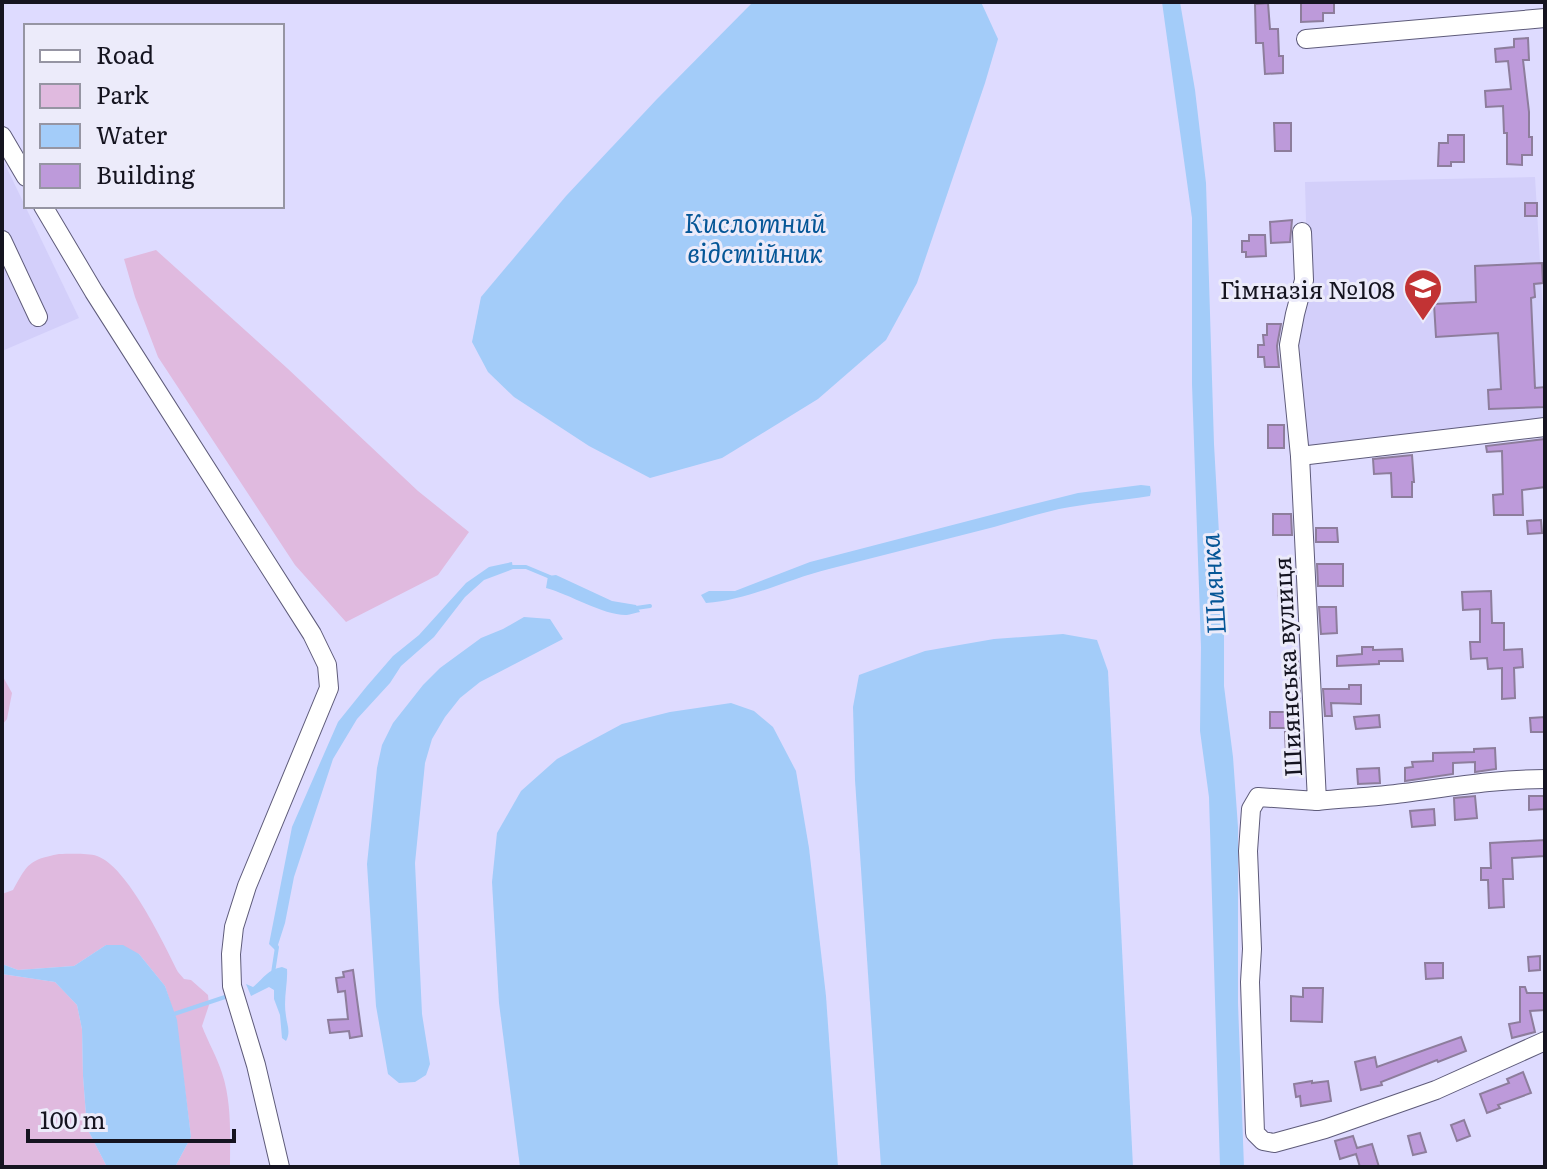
<svg xmlns="http://www.w3.org/2000/svg" width="1547" height="1169" font-family="Literata,serif">
<style>
.built{fill:#d3cffa}
.green{fill:#e0badf}
.water{fill:#a3ccf9}
.lines{fill:none;stroke-linecap:round;stroke-linejoin:round}
.stream{stroke:#a3ccf9;stroke-width:4}
.building{fill:#bd9ada;stroke:#8d7d9c;stroke-width:2}
.minor-casing{stroke:#5e5b7a;stroke-width:20}
.minor{stroke:#fff;stroke-width:18}
.labels{text-anchor:middle;dominant-baseline:central;stroke-width:6;stroke-linejoin:round;paint-order:stroke}
.poi-label{font-size:24px;fill:#151420;stroke:#ecebfa;text-anchor:end}
.street-label{font-size:24px;fill:#151420;stroke:#ecebfa}
.water-label{font-size:26px;font-style:italic;fill:#055697;stroke:#ecebfa}
</style>
<rect width="100%" height="100%" fill="#dedbff"/>
<g class="built">
<path d="M2 158 79 318 2 351Z"/>
<path d="M1535 177 1545 347V419L1306 449 1296 351 1308 297 1305 182Z"/>
</g>
<g class="green">
<path d="M156 250 287 368 418 491 469 532 438 575 346 622 295 565 158 357 135 297 124 259Z"/>
<path d="M2 675 12 693 7 719 2 725Z"/>
<path d="M59 854C69 854 88 853 97 856 127 866 164 944 178 972L184 979 191 980 208 995 209 1005 202 1026C208 1042 217 1057 222 1073 232 1103 230 1136 230 1167H175L191 1137 176 1020 165 986 139 954 106 945 74 966 18 970 2 964V894L13 890C28 863 29 860 59 854Z"/>
<path d="M2 974 55 982 77 1005 82 1029 83 1076 87 1128 107 1167H2Z"/>
</g>
<g class="water">
<path d="M753 2H981L998 39 985 83 917 283 886 340 818 399 722 458 650 478 589 446 514 397 488 372 472 342 481 297 566 196 657 99Z"/>
<path d="M1162 2H1180L1195 90 1206 183 1214 444 1224 623V686L1233 757 1238 827V1003L1244 1167H1220L1209 797 1200 731 1201 647 1192 384V218Z"/>
<path d="M1141 485 1150 486 1151 491 1150 496C1119 501 1089 503 1059 509 1037 514 1016 521 994 527 939 541 884 555 829 569 788 579 749 600 706 603L701 595 709 591H735L810 562 1018 508 1078 493Z"/>
<path d="M512 562 513 569 484 580 465 597 434 637 401 666 390 683 357 719 333 759 294 877 285 923 276 951 269 944 292 827 338 722 367 686 393 656 419 635 466 583 489 567Z"/>
<path d="M556 575 612 601 636 605 640 612C638 612 629 615 627 615 605 616 569 594 546 588L548 576Z"/>
<path d="M524 617 550 619 563 639 480 682 460 698 445 717 432 739 425 763 415 863 422 1014 430 1064 426 1075 415 1082 399 1083 388 1074 376 1006 367 864 377 768 382 745 393 723 423 685 440 668 481 638 503 629Z"/>
<path d="M1063 634 1097 640 1108 671 1133 1167H881L855 780 853 707 859 675 925 651 994 639Z"/>
<path d="M731 703 754 711 773 727 796 771 809 848 826 996 838 1167H520L499 1003 492 882 497 833 521 791 557 759 622 724 670 712Z"/>
<path d="M106 945H123L139 954 165 986 177 1020 191 1137 175 1167H107L87 1128 83 1076 82 1029 77 1005 55 982 2 974V964L18 970 74 966Z"/>
<path d="M282 967 287 969C288 984 283 999 286 1016 287 1025 291 1032 286 1041L282 1038 280 1015 274 999V990L269 987 251 996 246 984 253 987C264 978 267 970 282 967Z"/>
</g>
<g class="lines">
<g class="stream">
<path d="M509 567H526L550 577"/>
<path d="M636 608 650 606"/>
<path d="M273 973 277 947"/>
<path d="M174 1014 225 997"/>
</g>
</g>
<g class="building">
<path d="M1301 2H1334V13H1323V21L1301 22Z"/>
<path d="M1268 3 1270 29H1278L1279 56H1283V73L1265 74 1263 43H1256L1255 4Z"/>
<path d="M1528 38 1529 60H1523L1529 112V137H1532V155H1522V165L1507 164V133H1504L1503 106 1486 107 1485 91 1511 89 1508 61 1496 62 1495 49 1514 47V39Z"/>
<path d="M1274 123H1291V151H1275Z"/>
<path d="M1448 135H1464V162H1451V166H1438L1439 143H1448Z"/>
<rect x="1525" y="203" width="12" height="13"/>
<path d="M1292 220 1290 242 1271 243 1270 222Z"/>
<path d="M1249 235H1265L1266 256 1246 257V252H1242V241H1249Z"/>
<path d="M1542 263 1543 283 1534 284 1535 297 1531 298 1535 388 1545 387V407L1489 409 1488 390 1501 389 1498 333 1436 337 1434 304 1476 302 1475 266Z"/>
<path d="M1267 324H1281L1277 346 1279 367H1265L1264 357H1258V345H1264L1263 335H1267Z"/>
<rect x="1268" y="425" width="16" height="23"/>
<path d="M1545 439V487L1522 490 1523 515H1494L1493 495 1503 494 1502 451 1487 452 1486 446Z"/>
<path d="M1412 455 1414 482H1412V497H1392L1391 473 1374 474 1373 459Z"/>
<path d="M1273 514H1291L1292 535H1273Z"/>
<path d="M1541 520 1542 533 1528 534 1527 521Z"/>
<path d="M1316 528H1337L1338 542H1316Z"/>
<path d="M1317 564H1343V586H1318Z"/>
<path d="M1294 582 1295 601H1279L1278 583Z"/>
<path d="M1491 591 1492 623H1504V650L1522 649 1523 667 1514 668 1515 698 1502 699V668L1488 669 1487 658 1471 659 1470 642H1480V609L1463 610 1462 592Z"/>
<path d="M1319 607H1336L1337 633 1321 634Z"/>
<path d="M1362 647H1373V650L1402 649 1403 661H1379V664L1337 666V656L1362 654Z"/>
<path d="M1288 656H1298L1300 698 1288 699Z"/>
<path d="M1349 685H1361V704L1331 703 1332 716H1325L1323 689H1349Z"/>
<rect x="1270" y="712" width="23" height="16"/>
<path d="M1379 715 1380 727 1356 729 1354 717Z"/>
<path d="M1545 717V732H1531L1530 718Z"/>
<path d="M1285 732H1302L1303 755H1286Z"/>
<path d="M1495 748 1496 769 1475 772V762L1453 763V774L1405 781V768L1413 767 1412 762 1433 761V753L1474 752V749Z"/>
<path d="M1379 768 1380 783 1358 784 1357 769Z"/>
<path d="M1475 796 1477 818 1455 820 1454 798Z"/>
<path d="M1529 796H1545V809L1529 810Z"/>
<path d="M1434 809 1435 825 1412 827 1410 811Z"/>
<path d="M1545 840V856L1512 858 1513 879H1503L1504 907 1489 908 1488 880H1481V868H1491L1490 843Z"/>
<path d="M1540 956V970L1529 971 1528 957Z"/>
<path d="M1425 963H1443V978L1426 979Z"/>
<path d="M353 970 362 1036 350 1038 349 1031 330 1033 328 1020 348 1019 345 991 338 992 336 978 344 977 343 972Z"/>
<path d="M1520 987H1525L1527 993H1545V1010L1530 1011 1535 1032 1512 1038 1509 1024 1520 1022Z"/>
<path d="M1303 988H1323L1322 1022 1291 1021V996L1303 997Z"/>
<path d="M1461 1037 1466 1051 1438 1062 1437 1060 1381 1082 1382 1085 1361 1090 1355 1062 1375 1057 1377 1067Z"/>
<path d="M1523 1072 1531 1093 1498 1105 1500 1108 1487 1113 1480 1094 1509 1083 1507 1079Z"/>
<path d="M1312 1081V1083L1328 1081 1331 1101 1301 1106 1300 1096 1296 1097 1294 1084Z"/>
<path d="M1464 1120 1470 1136 1457 1141 1451 1125Z"/>
<path d="M1420 1133 1426 1152 1413 1155 1408 1136Z"/>
<path d="M1353 1136 1357 1148 1372 1144 1379 1167H1360L1356 1154 1340 1159 1335 1141Z"/>
</g>
<g class="lines">
<defs>
<g id="minor">
<path d="M1306 39 1545 18"/>
<path d="M2 136 26 177"/>
<path d="M43 206 94 292 312 634 327 665 329 688 247 886 234 927 231 954 232 986 256 1065 280 1167"/>
<path d="M1302 232 1304 280 1295 314 1289 345 1300 456 1317 801 1258 797 1251 809 1248 851 1252 949 1250 982 1255 1133 1263 1141 1274 1143 1325 1129 1436 1090 1545 1041"/>
<path d="M2 240 38 317"/>
<path d="M1300 456 1545 427"/>
<path d="M1317 801C1346 798 1375 797 1404 793 1451 787 1497 779 1545 779"/>
</g>
</defs>
<use href="#minor" class="minor-casing"/>
<use href="#minor" class="minor"/>
</g>
<defs>
<symbol id="school-pin" viewBox="-11 -11 22 30"><path d="M0 17L-7.5 6A9.5 9.5 0 1 1 7.5 6Z" fill="#c23334" stroke="#ecebfa"/><path d="M0-5L7-2L0 1L-7-2ZM-4 1L0 2.5L4 1V4Q0 6-4 4Z" fill="#fff"/></symbol>
</defs>
<g fill-rule="evenodd">
<use href="#school-pin" x="1401" y="266" width="44" height="60"/>
</g>
<g class="labels">
<g class="poi-label">
<text x="1395" y="288">Гімназія №108</text>
</g>
<g class="street-label">
<text transform="translate(1286 667) rotate(-93)">Шиянська вулиця</text>
</g>
<g class="water-label">
<text x="755" y="221">Кислотний<tspan x="755" dy="30">відстійник</tspan></text>
<text transform="translate(1211 584) rotate(-94)">Шиянка</text>
</g>
</g>
<rect width="1547" height="1169" fill="none" stroke="#151420" stroke-width="8"/>
<rect x="24" y="24" width="260" height="184" fill="#ecebfa" stroke="#9695a3" stroke-width="2"/>
<rect x="40" y="50" width="40" height="12" fill="#ffffff" stroke="#9695a3" stroke-width="2"/>
<text x="96" y="64" font-size="24" fill="#151420">Road</text>
<rect x="40" y="84" width="40" height="24" fill="#e0badf" stroke="#9695a3" stroke-width="2"/>
<text x="96" y="104" font-size="24" fill="#151420">Park</text>
<rect x="40" y="124" width="40" height="24" fill="#a3ccf9" stroke="#9695a3" stroke-width="2"/>
<text x="96" y="144" font-size="24" fill="#151420">Water</text>
<rect x="40" y="164" width="40" height="24" fill="#bd9ada" stroke="#9695a3" stroke-width="2"/>
<text x="96" y="184" font-size="24" fill="#151420">Building</text>
<path d="M28 1129v12h206v-12" fill="none" stroke="#151420" stroke-width="4"/>
<text x="40" y="1129" font-size="24" fill="#151420" stroke="#ecebfa" stroke-width="6" paint-order="stroke">100 m</text>
</svg>
